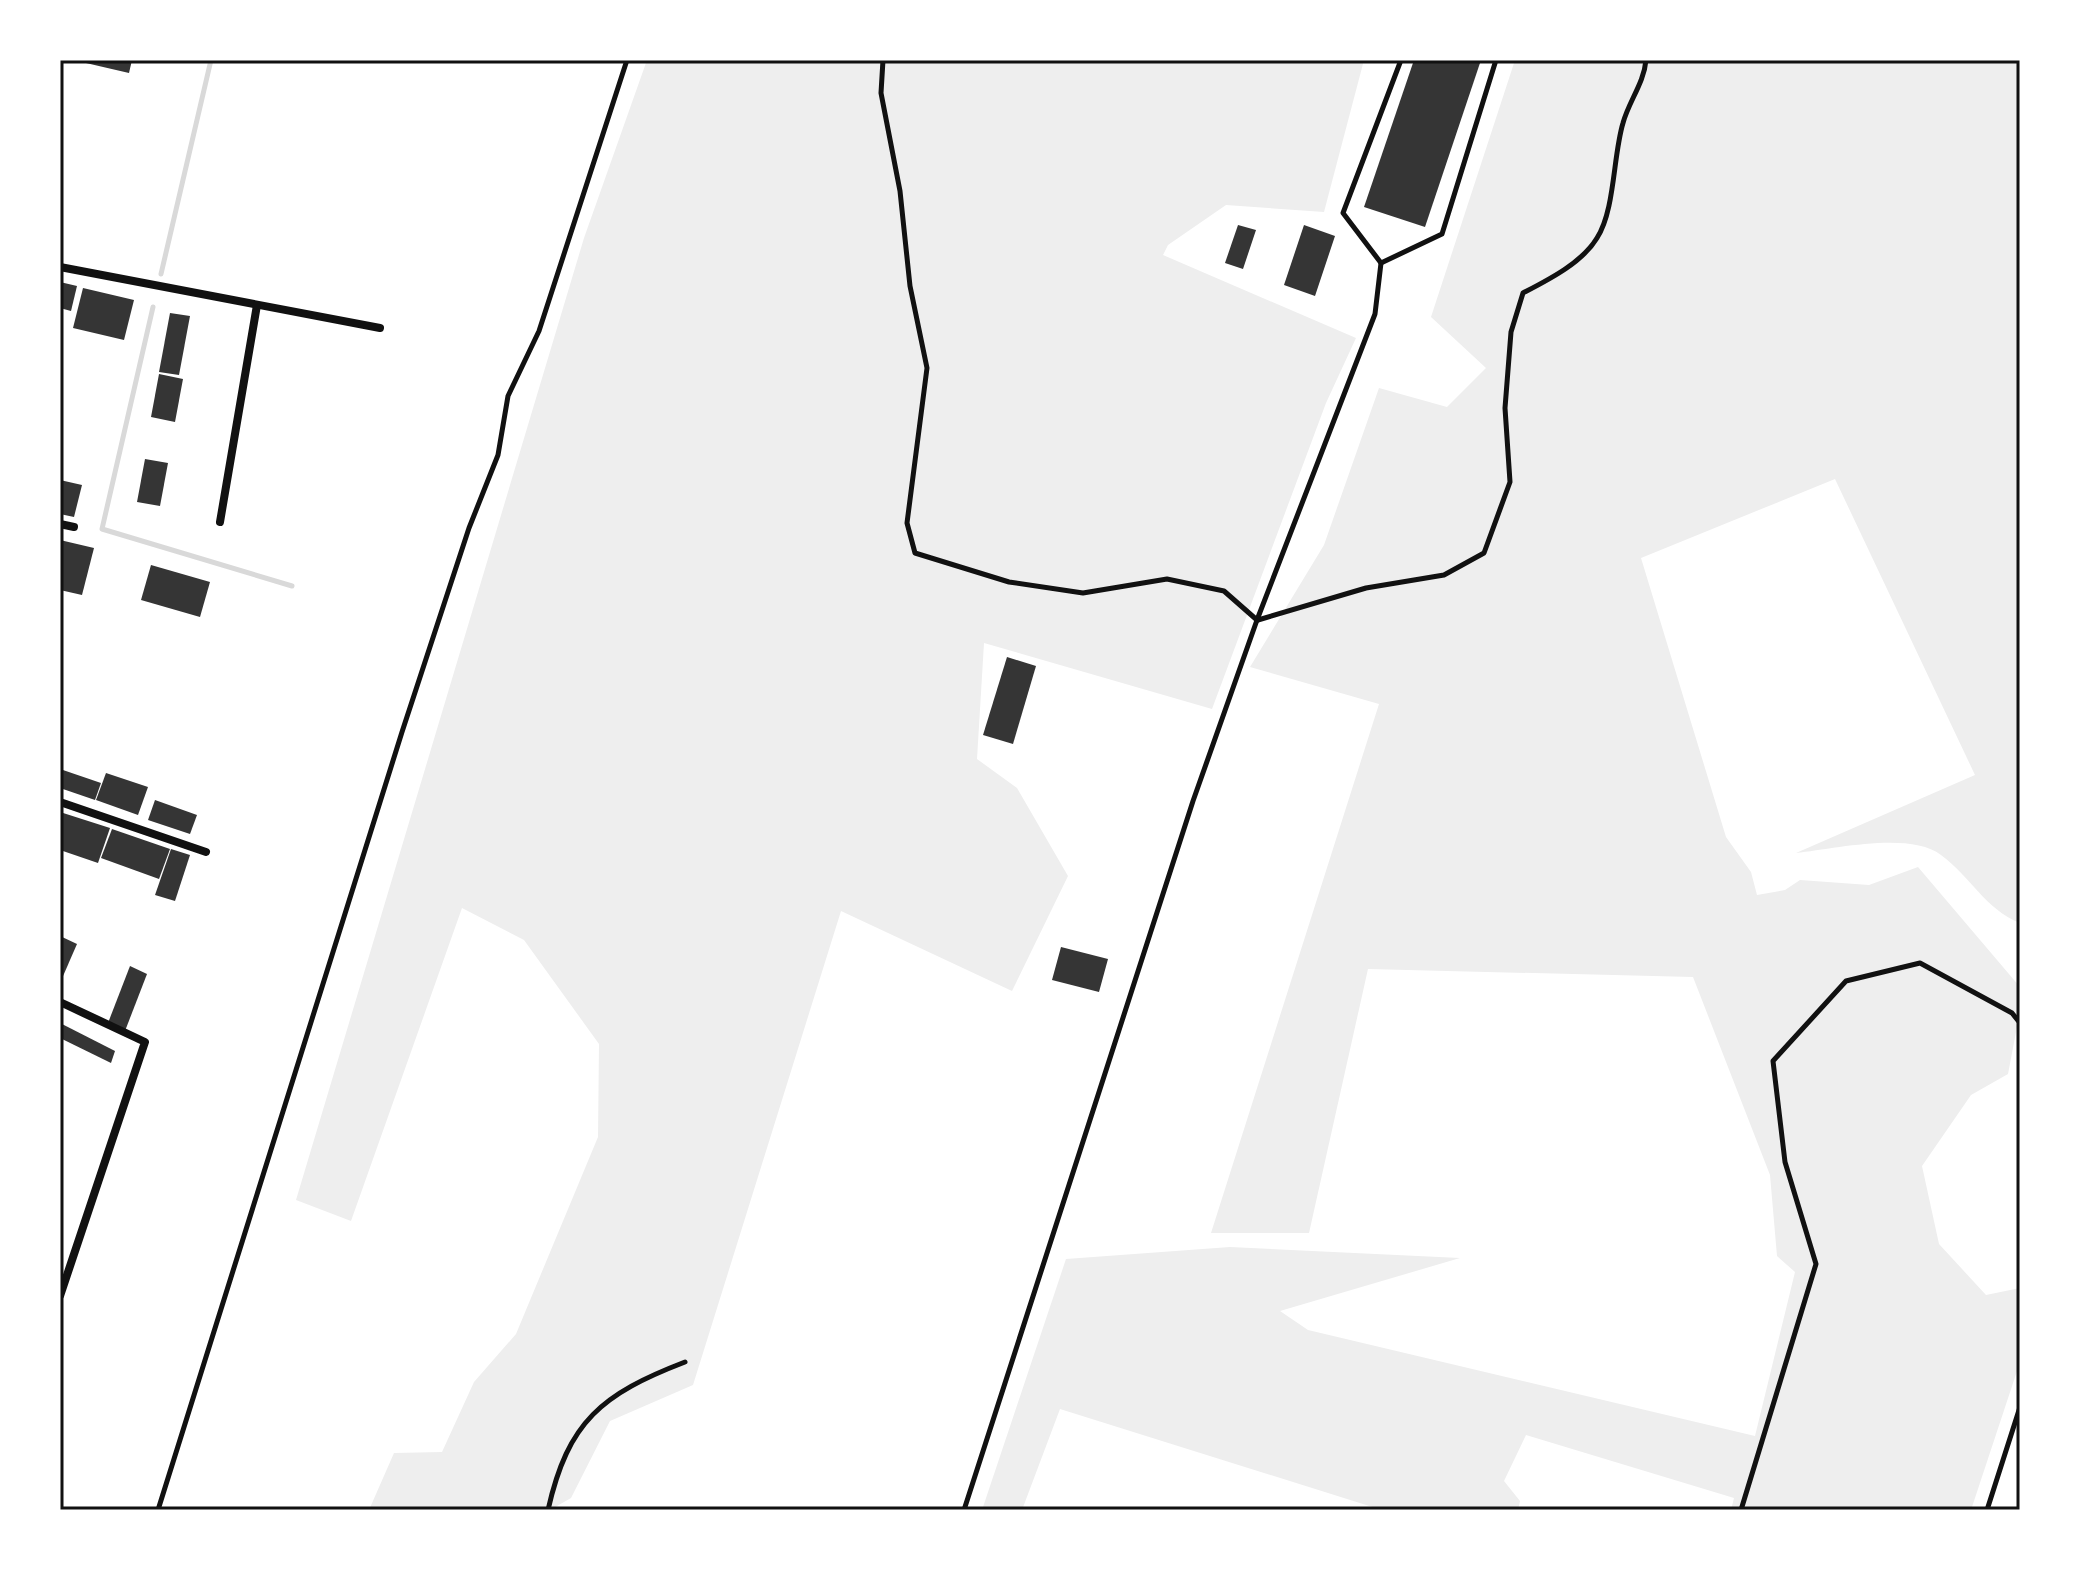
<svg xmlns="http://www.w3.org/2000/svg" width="2080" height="1570" font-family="Arial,sans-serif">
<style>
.green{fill:#eee}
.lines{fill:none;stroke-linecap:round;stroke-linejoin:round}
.stream{stroke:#d9d9d9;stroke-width:5}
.building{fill:#353535}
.service{stroke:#111;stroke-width:5}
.minor{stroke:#111;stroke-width:8}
.neatline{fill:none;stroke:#111;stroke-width:3}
</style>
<rect width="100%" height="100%" fill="#fff"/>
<g class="green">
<path d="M647 60H1364L1324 212 1226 205 1168 245 1163 255 1356 338 1326 403 1212 709 984 643 977 759 1017 788 1068 876 1012 991 841 911 693 1385 610 1421 571 1498 550 1510H369L394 1453 442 1452 474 1382 516 1334 598 1137 599 1044 524 940 462 908 351 1221 296 1200 584 238Z"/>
<path d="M1515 60H2020V923C1985 909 1971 877 1941 855 1910 831 1834 849 1796 853L1975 775 1835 479 1641 558 1726 837 1751 872 1757 895 1785 890 1800 880 1869 885 1918 867 2020 987V1011L2008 1074 1971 1095 1922 1166 1939 1244 1986 1295 2020 1288V1362L1971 1510H1731L1734 1498 1526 1435 1504 1481 1520 1501 1518 1510H1382L1060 1409 1022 1510H982L1066 1259 1230 1247 1460 1258 1280 1311 1308 1330 1755 1436 1795 1272 1777 1256 1770 1175 1693 977 1368 969 1309 1233H1211L1379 704 1250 667 1324 545 1379 388 1447 407 1486 368 1431 317Z"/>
</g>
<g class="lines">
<g class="stream">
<path d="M161 274 211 60"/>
<path d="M153 307 102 529 292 586"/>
</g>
</g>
<g class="building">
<path d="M73 60H132L129 73Z"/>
<path d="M1414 60H1481L1425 227 1364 207Z"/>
<path d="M1238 225 1256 230 1243 269 1225 263Z"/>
<path d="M1304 225 1335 236 1315 296 1284 285Z"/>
<path d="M60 282 77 286 71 311 60 308Z"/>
<path d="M83 288 134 300 124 340 73 328Z"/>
<path d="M170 313 190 316 179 375 159 372Z"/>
<path d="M159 374 183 379 175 422 151 417Z"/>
<path d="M145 459 168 463 160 506 137 502Z"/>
<path d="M60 480 82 485 74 517 60 514Z"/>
<path d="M60 540 94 548 82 595 60 590Z"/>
<path d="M151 565 210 582 200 617 141 600Z"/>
<path d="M1007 657 1036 666 1013 744 983 735Z"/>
<path d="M60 769 101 783 95 800 60 788Z"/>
<path d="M106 773 148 787 138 815 96 800Z"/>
<path d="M155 800 197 815 190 834 148 820Z"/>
<path d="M60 812 110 828 98 863 60 850Z"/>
<path d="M112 829 170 849 159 879 101 858Z"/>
<path d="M171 849 190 855 175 901 155 895Z"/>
<path d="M60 936 77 944 60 983Z"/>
<path d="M1061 947 1108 959 1099 992 1052 980Z"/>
<path d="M130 966 147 974 125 1031 108 1023Z"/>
<path d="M60 1023 115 1051 111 1063 60 1038Z"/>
</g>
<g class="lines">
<g class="service">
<path d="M883 60 881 93 900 191 910 286 927 368 907 523 915 553 1009 582 1083 593 1167 579 1224 591 1257 620"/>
<path d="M1401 60 1343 213 1381 263 1442 234 1496 60"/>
<path d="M1258 620 1366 588 1444 575 1484 553 1510 482 1505 408 1511 332 1523 293C1548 280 1582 263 1597 238 1615 210 1613 156 1623 123 1629 101 1644 83 1646 60"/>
<path d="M158 1510 402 732 469 528 498 455 508 396 539 331 627 60"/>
<path d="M548 1510C568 1421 602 1394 685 1362"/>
<path d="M964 1510 1193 801 1257 620 1375 314 1381 263"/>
<path d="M1741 1510 1816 1264 1785 1162 1773 1061 1846 981 1920 963 2012 1013 2020 1023"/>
<path d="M1987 1510 2020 1407"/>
</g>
<g class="minor">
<path d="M60 267 380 328"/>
<path d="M220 522 257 305"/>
<path d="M60 524 74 527"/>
<path d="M60 802 206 852"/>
<path d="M60 1002 145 1042 60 1296"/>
</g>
</g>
<rect width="2080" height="1570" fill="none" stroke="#ffffff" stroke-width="124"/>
<rect x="62" y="62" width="1956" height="1446" class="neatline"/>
</svg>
